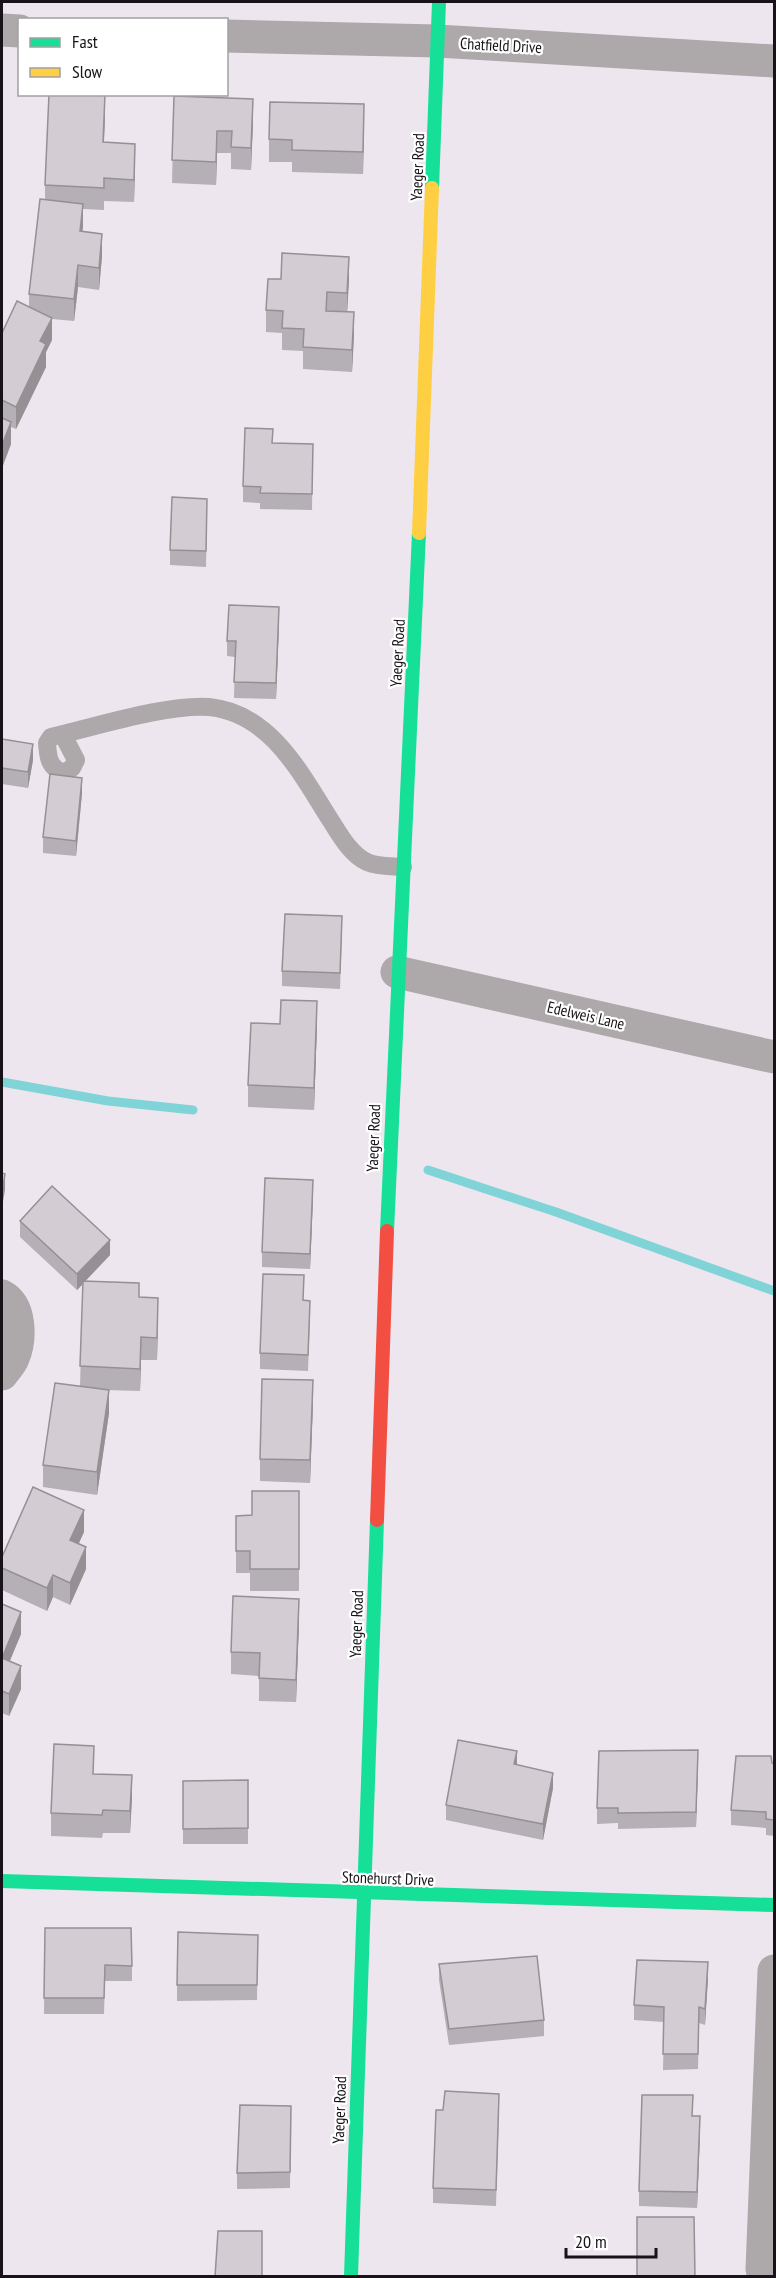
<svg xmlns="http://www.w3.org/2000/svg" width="776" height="2278" font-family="'PT Sans Narrow',sans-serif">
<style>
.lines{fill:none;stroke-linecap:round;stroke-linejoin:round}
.stream{stroke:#80d4d7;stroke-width:9}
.lane{stroke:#ada8aa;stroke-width:18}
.street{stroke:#ada8aa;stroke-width:33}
.fast{stroke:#16e098;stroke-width:14}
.slow{stroke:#ffcf43;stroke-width:14}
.jam{stroke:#f24e42;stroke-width:14}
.wall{fill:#b5b0b5}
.shaded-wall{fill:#949094}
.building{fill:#d3cdd3;stroke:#949094;stroke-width:1.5}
.labels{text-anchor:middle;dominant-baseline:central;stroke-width:4.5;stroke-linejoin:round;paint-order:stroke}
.street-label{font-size:16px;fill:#181318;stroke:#fff}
</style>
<rect width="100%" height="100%" fill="#eee6ee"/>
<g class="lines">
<g class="stream">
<path d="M2 1082 108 1101 193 1110"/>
<path d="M428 1170 556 1212 774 1291"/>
</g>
<path class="lane" d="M63 735 76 760 72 768 63 773C49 767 48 758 47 743L51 737C95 727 166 704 209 707 271 713 301 774 331 821 340 835 351 855 367 862 378 867 391 866 403 867"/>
<g class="street">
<path d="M2 30 20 31"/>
<path d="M226 36 437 41 774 61"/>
<path d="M397 972 774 1057"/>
<path d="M2 1296C21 1306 21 1340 13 1358 11 1364 5 1369 2 1374"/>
<path d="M764 2276 762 2269 774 1971"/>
</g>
<g class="fast">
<path d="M432 188 439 2"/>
<path d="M387 1231 419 533"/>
<path d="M2 1881 774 1905"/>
<path d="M351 2276 377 1520"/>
</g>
<path class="slow" d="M419 533 432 188"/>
<path class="jam" d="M377 1520 387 1231"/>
</g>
<g class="wall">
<path d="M174 96 253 122 251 170 231 169V153H217L216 185 172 183Z"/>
<path d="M105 115 104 142 135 166 134 202 104 201V210L83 209 82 232 102 256 99 290 78 287 74 321 52 319V340L46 352V367L16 429 11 427V444L2 468V333L29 307V294L45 200V185Z"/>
<path d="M364 126 363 174 292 172V162H269V139Z"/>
<path d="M349 279 347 312 354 335 352 372 303 369V351L282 350V333L266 332V310Z"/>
<path d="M273 443 313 444 312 510 260 509V503L243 502V486Z"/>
<path d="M207 514 206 567 170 565V550Z"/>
<path d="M279 623 276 699 234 698 235 657 227 656V641Z"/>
<path d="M2 739 33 760 28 788 2 784Z"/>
<path d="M82 793 76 856 43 853V837Z"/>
<path d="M342 932 340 989 282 986V971Z"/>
<path d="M280 1024H317L314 1110 248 1107V1085Z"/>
<path d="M313 1196 310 1269 262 1267V1252Z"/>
<path d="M20 1221 110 1255 85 1281 139 1297 158 1320 157 1360H141L140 1391 104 1390 109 1413 97 1495 43 1487V1465L80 1386 83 1284 77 1290 20 1237Z"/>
<path d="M303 1300 310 1316 308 1371 260 1369V1353Z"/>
<path d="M313 1402 310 1483 260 1481V1459Z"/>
<path d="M299 1491V1591H250V1573H236V1516L252 1515Z"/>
<path d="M84 1532 79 1543 86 1569 70 1605 53 1597 47 1611 2 1590V1557Z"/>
<path d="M2 1604 21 1634 9 1662 21 1689 9 1716 2 1713Z"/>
<path d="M299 1621 296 1702 259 1701V1676L231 1674V1652Z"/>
<path d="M772 1763H774V1836L766 1835V1828L731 1825V1810Z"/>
<path d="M517 1765 553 1788 543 1840 446 1820V1805Z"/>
<path d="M698 1766 696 1827 618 1829V1823L597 1824V1808Z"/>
<path d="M93 1774 132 1798 130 1833H103L102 1838 51 1836V1813Z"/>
<path d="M248 1780V1844H183V1781Z"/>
<path d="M45 1928 132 1966V1981H105L104 2014H44Z"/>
<path d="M258 1935 257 2000 177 2001V1985Z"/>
<path d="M439 1964 544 2020V2036L449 2045 439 1980Z"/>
<path d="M708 1978 705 2025 699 2023 698 2069 663 2070 664 2022 634 2020V2005Z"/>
<path d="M291 2106 290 2188 237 2189V2173Z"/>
<path d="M499 2109 496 2206 433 2203V2188Z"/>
<path d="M693 2116 700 2132 697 2208 639 2206V2191Z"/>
</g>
<g class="shaded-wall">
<path d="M105 94V115L103 165V142Z"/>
<path d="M253 99V122L251 170V148Z"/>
<path d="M364 104V126L363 174V152Z"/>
<path d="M217 131V153L216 185V162Z"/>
<path d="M135 144V166L134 202V180Z"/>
<path d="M83 204V227L80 254V231Z"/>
<path d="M102 234V256L99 290V268Z"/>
<path d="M349 257V279L347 315V293Z"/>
<path d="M78 265V287L74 321V299Z"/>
<path d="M354 312V335L352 372V350Z"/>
<path d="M52 318V340L46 352V367L16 429V407L40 341Z"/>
<path d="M11 422V444L2 468V445Z"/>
<path d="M279 607V623L276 699V683Z"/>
<path d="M33 744V760L28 788V772Z"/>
<path d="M82 778V793L76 856V841Z"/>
<path d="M317 1001V1024L314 1110V1088Z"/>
<path d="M5 1174V1190L2 1207V1192Z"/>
<path d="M313 1180V1196L310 1269V1254Z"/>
<path d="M110 1240V1255L77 1290V1274Z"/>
<path d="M158 1298V1320L157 1360V1338Z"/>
<path d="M141 1337V1360L140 1391V1369Z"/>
<path d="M313 1380V1402L310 1483V1460Z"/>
<path d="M109 1390V1413L97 1495V1472Z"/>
<path d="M84 1510V1532L70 1562V1540Z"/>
<path d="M86 1547V1569L70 1605V1583Z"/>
<path d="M53 1575V1597L47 1611V1588Z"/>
<path d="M299 1599V1621L296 1702V1680Z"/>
<path d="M21 1612V1634L2 1680V1658Z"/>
<path d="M21 1666V1689L9 1716V1694Z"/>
<path d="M698 1750V1766L696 1827V1812Z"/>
<path d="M517 1751V1766L514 1764Z"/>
<path d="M553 1773V1788L543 1840V1824Z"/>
<path d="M132 1775V1798L130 1833V1811Z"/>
<path d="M708 1962V1978L705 2025V2009Z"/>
<path d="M700 2116V2132L697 2208V2192Z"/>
</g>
<g class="building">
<path d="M49 94H105L103 142 135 144 134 180 104 178V188L45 185Z"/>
<path d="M174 96 253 99 251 148 231 147 232 131H217L216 162 172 160Z"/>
<path d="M270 102 364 104 363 152 292 150V140L269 139Z"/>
<path d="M40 199 83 204 80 231 102 234 99 268 78 265 74 299 29 294Z"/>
<path d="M282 253 349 257 347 293 327 292 326 311 354 312 352 350 303 347 304 329 282 328 283 311 266 310 268 279H281Z"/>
<path d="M17 301 52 318 40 341 46 344 16 407 2 400V333Z"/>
<path d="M2 418 11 422 2 445Z"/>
<path d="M245 428 273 429 272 443 313 444 312 494 260 493 261 487 243 486Z"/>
<path d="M172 497 207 499 206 551 170 550Z"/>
<path d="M229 605 279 607 276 683 234 682 236 641H227Z"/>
<path d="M2 739 33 744 28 772 2 768Z"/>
<path d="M50 774 82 778 76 841 43 837Z"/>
<path d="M285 914 342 916 340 973 282 971Z"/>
<path d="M281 1000 317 1001 314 1088 248 1085 251 1023 280 1024Z"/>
<path d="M2 1173 5 1174 2 1192Z"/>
<path d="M265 1178 313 1180 310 1254 262 1252Z"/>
<path d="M52 1186 110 1240 77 1274 20 1221Z"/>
<path d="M263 1274 304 1275 303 1300 310 1301 308 1355 260 1353Z"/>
<path d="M83 1281 139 1283V1297L158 1298 157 1338 141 1337 140 1369 80 1366Z"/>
<path d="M262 1379 313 1380 310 1460 260 1459Z"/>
<path d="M55 1383 109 1390 97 1472 43 1465Z"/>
<path d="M33 1487 84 1510 70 1540 86 1547 70 1583 53 1575 47 1588 2 1568V1557Z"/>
<path d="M252 1491H299V1569H250V1551H236V1516L252 1515Z"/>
<path d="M233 1596 299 1599 296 1680 259 1678 260 1653 231 1652Z"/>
<path d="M2 1604 21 1612 2 1658Z"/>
<path d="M2 1658 21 1666 9 1694 2 1691Z"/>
<path d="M458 1740 517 1751 514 1764 553 1773 543 1824 446 1805Z"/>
<path d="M54 1744 94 1746 93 1774 132 1775 130 1811 103 1810 102 1815 51 1813Z"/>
<path d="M698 1750 696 1812 618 1813V1808H597L599 1751Z"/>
<path d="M736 1756H771L772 1763H774V1820L766 1819V1812L731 1810Z"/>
<path d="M248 1780V1828L183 1829V1781Z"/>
<path d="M45 1928H131L132 1966 105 1965 104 1998H44Z"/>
<path d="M178 1932 258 1935 257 1985H177Z"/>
<path d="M537 1956 544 2020 449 2029 439 1964Z"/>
<path d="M637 1960 708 1962 705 2009 699 2007 698 2054H663L664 2007 634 2005Z"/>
<path d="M445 2091 499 2094 496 2190 433 2188 436 2110H443Z"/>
<path d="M642 2095H693L692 2116H700L697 2192 639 2191Z"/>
<path d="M240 2105 291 2106 290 2172 237 2173Z"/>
<path d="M637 2217H694L695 2277H637Z"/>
<path d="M218 2231H262V2277H215Z"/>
</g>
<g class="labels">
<g class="street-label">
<text transform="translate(501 45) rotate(3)">Chatfield Drive</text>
<text transform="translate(417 167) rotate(-88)">Yaeger Road</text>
<text transform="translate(397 653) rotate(-87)">Yaeger Road</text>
<text transform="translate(586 1015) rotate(13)">Edelweis Lane</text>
<text transform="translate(373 1138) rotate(-88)">Yaeger Road</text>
<text transform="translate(356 1624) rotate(-88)">Yaeger Road</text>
<text transform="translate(388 1878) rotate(2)">Stonehurst Drive</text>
<text transform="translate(339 2110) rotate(-88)">Yaeger Road</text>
</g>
</g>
<rect width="776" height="2278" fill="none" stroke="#181318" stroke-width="6"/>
<rect x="18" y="18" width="210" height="78" fill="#ffffff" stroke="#a3a1a3" stroke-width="1.5"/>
<rect x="30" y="38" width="30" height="9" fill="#16e098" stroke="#a3a1a3" stroke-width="1.5"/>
<text x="72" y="48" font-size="18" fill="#181318">Fast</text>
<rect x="30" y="68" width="30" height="9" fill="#ffcf43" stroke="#a3a1a3" stroke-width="1.5"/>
<text x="72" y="78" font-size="18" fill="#181318">Slow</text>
<path d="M566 2248v9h90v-9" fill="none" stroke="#181318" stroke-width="3"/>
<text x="575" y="2248" font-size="18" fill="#181318" stroke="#ffffff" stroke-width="4.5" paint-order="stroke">20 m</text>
</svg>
